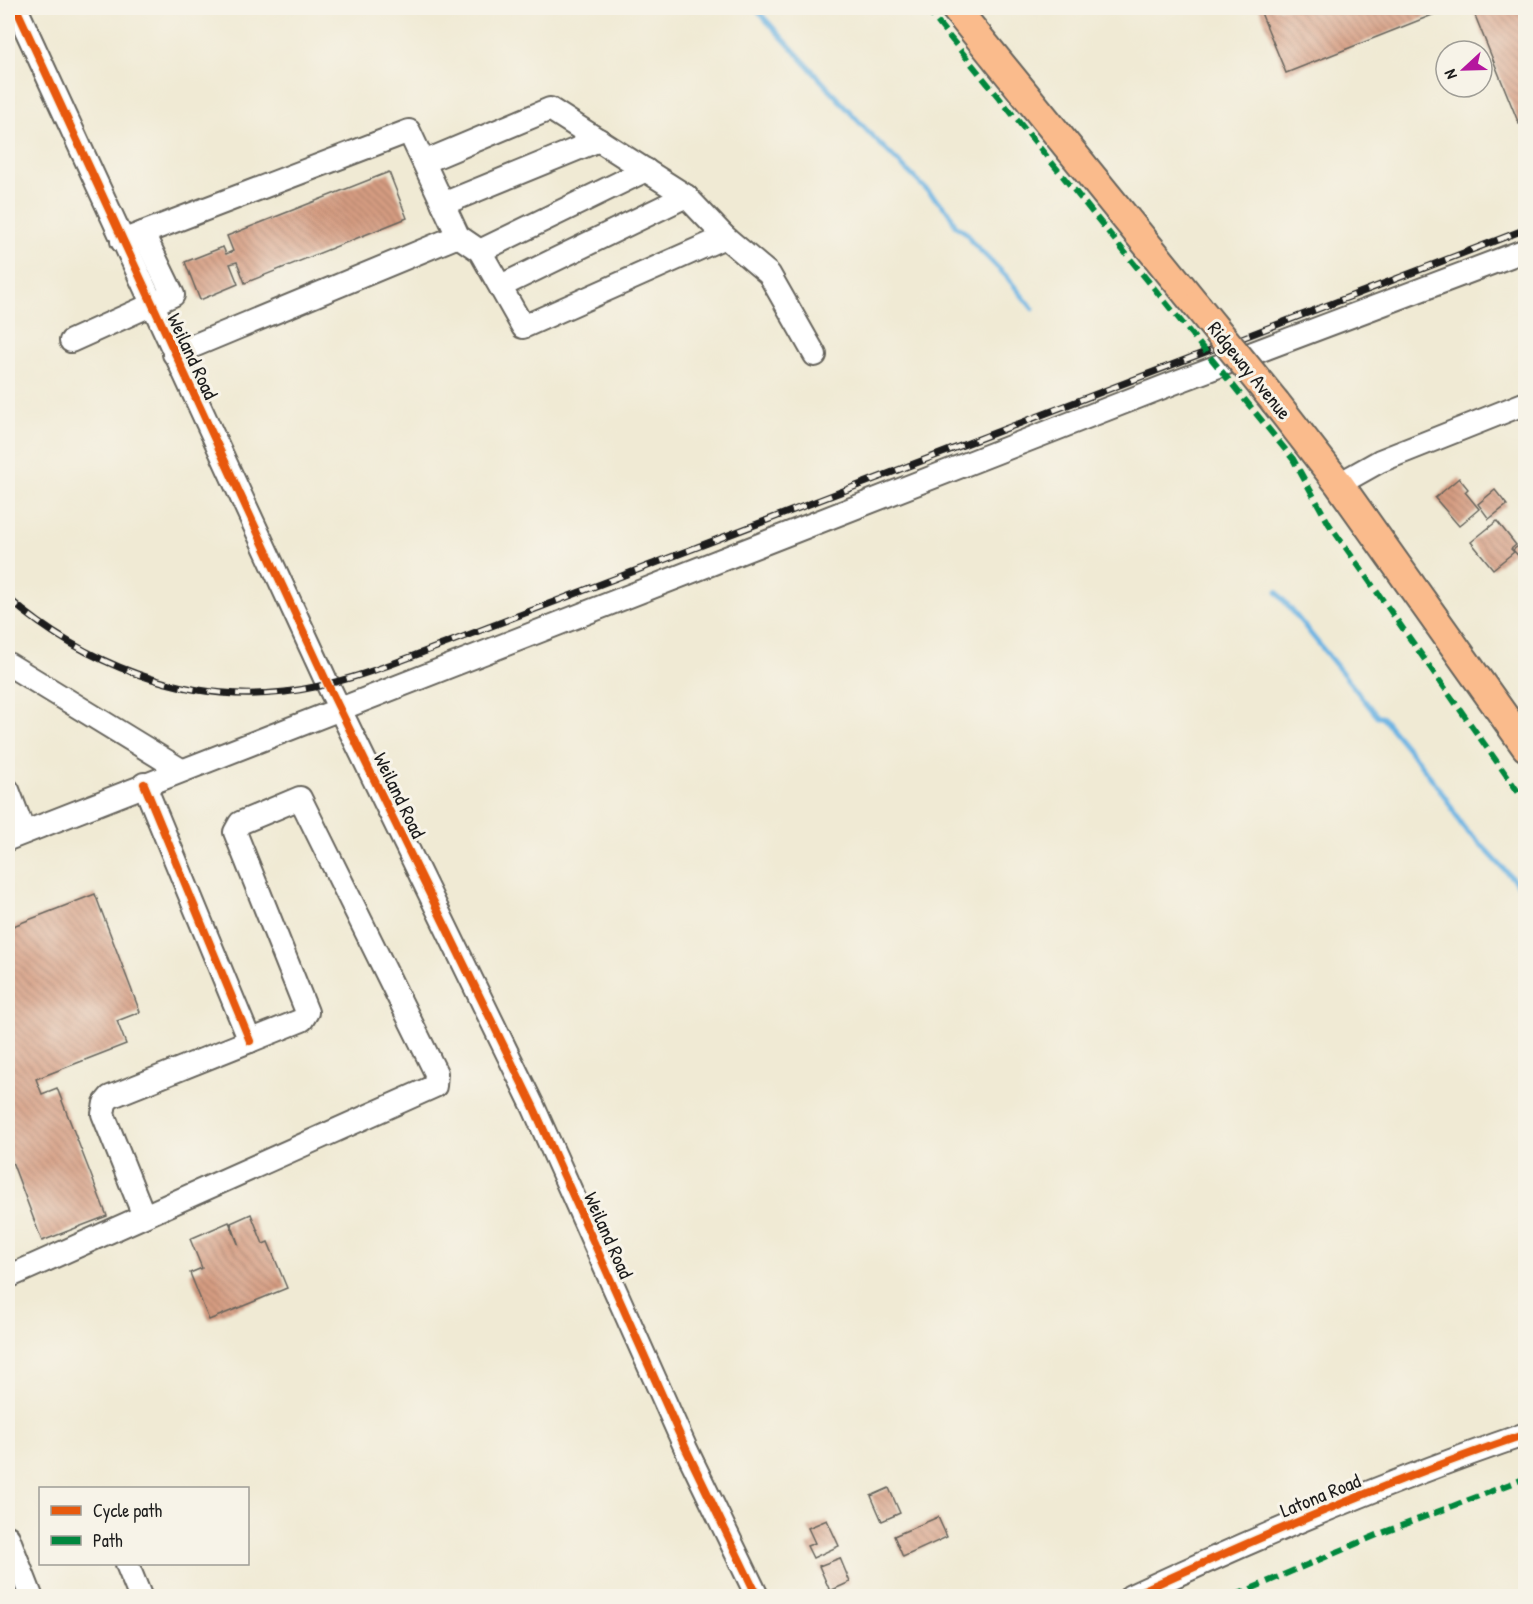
<svg xmlns="http://www.w3.org/2000/svg" width="1533" height="1604" font-family="'Patrick Hand',sans-serif">
<style>
.lines{fill:none;stroke-linecap:round;stroke-linejoin:round}
.stream{stroke:#6cb4e3;stroke-width:5}
.building{fill:url(#building-back-hatch)}
.minor-casing{stroke:#66645c;stroke-width:26}
.major-casing{stroke:#66645c;stroke-width:32}
.minor{stroke:#fff;stroke-width:22}
.major{stroke:#fabb8c;stroke-width:28}
.rail-casing{stroke:#1c1c1c;stroke-width:7}
.rail{stroke:#f7f3e8;stroke-width:4.5;stroke-dasharray:14;stroke-linecap:butt}
.major-bridge-casing{stroke:#66645c;stroke-width:32;stroke-linecap:butt}
.major-bridge{stroke:#fabb8c;stroke-width:28}
.quiet{stroke:#00873e;stroke-width:6;stroke-dasharray:12 6;stroke-linecap:butt}
.cycleway-casing{stroke:#f7f3e8;stroke-width:11}
.cycleway{stroke:#e8590c;stroke-width:8}
.labels{text-anchor:middle;dominant-baseline:central;stroke-width:6;stroke-linejoin:round;paint-order:stroke}
.street-label{font-size:20px;fill:#1c1c1c;stroke:#f7f3e8}
</style>
<defs>
<pattern id="building-back-hatch" width="6" height="6" patternUnits="userSpaceOnUse" patternTransform="scale(1.5)"><rect width="6" height="6" fill="#d59c81"/><path d="M-1 5l2 2M0 0l6 6M5-1l2 2" fill="none" stroke="#ac7e69"/></pattern>
</defs>
<rect width="100%" height="100%" fill="#f7f3e8"/>
<filter id="ink" filterUnits="userSpaceOnUse"><feTurbulence type="fractalNoise" baseFrequency=".0167" numOctaves="2"/><feDisplacementMap in="SourceGraphic" scale="12" xChannelSelector="R" yChannelSelector="G"/><feConvolveMatrix kernelMatrix="1 2 1 2 8 2 1 2 1" color-interpolation-filters="sRGB"/></filter>
<filter id="wash" filterUnits="userSpaceOnUse"><feTurbulence type="fractalNoise" baseFrequency=".008" numOctaves="4" result="noise"/><feDisplacementMap in="SourceGraphic" scale="24" xChannelSelector="R" yChannelSelector="G"/><feGaussianBlur stdDeviation="1.35" result="paint"/><feColorMatrix in="noise" values="0 0 0 0 0 0 0 0 0 0 0 0 0 0 0 0 0 1.4 0 .05"/><feComposite in="paint" operator="in"/></filter>
<g filter="url(#wash)">
<rect width="100%" height="100%" fill="#f0ead4"/>
<g class="lines">
<g class="stream">
<path d="M755 8 871 135 949 212 956 226 968 234 971 241 1006 276 1033 309"/>
<path d="M1277 592 1377 716H1381C1402 742 1426 769 1445 797 1455 811 1460 829 1475 838L1526 893"/>
</g>
</g>
<g id="blocks">
<g class="building">
<path d="M1259 8H1450L1286 73Z"/>
<path d="M1472 8H1526V121L1519 124Z"/>
<path d="M389 172 407 218 245 283 237 262 230 264 238 284 200 300 185 262 223 247 226 254 233 251 227 236Z"/>
<path d="M1459 478 1468 489 1465 492 1479 509 1459 526 1435 498Z"/>
<path d="M1495 490 1507 505 1489 519 1478 504Z"/>
<path d="M1497 521 1516 545 1511 549 1514 552 1493 569 1471 542Z"/>
<path d="M1526 540V564L1513 550Z"/>
<path d="M95 894 140 1012 117 1021 126 1044 36 1079 42 1094 57 1088 107 1216 42 1241 8 1151V928Z"/>
<path d="M251 1214 263 1244 268 1242 287 1288 209 1320 190 1273 202 1268 190 1239 229 1222 239 1246 231 1223Z"/>
<path d="M889 1488 900 1513 882 1521 871 1496Z"/>
<path d="M938 1517 947 1537 903 1557 894 1536Z"/>
<path d="M827 1520 839 1546 813 1558 807 1546 815 1543 808 1528Z"/>
<path d="M840 1558 850 1582 830 1591 819 1566Z"/>
</g>
</g>
</g>
<g filter="url(#ink)">
<use href="#blocks" fill-opacity="0" stroke="#66645c" stroke-width="1.5"/>
<g class="lines">
<defs>
<g id="minor">
<path d="M16 8 328 685 533 1106 686 1449 757 1596"/>
<path d="M424 162 550 109 686 196 725 237 769 274 815 355"/>
<path d="M443 204 599 140"/>
<path d="M122 241 409 131 458 236 480 251 523 327 725 237"/>
<path d="M480 251 646 170"/>
<path d="M501 286 686 196"/>
<path d="M71 341 173 295 143 233"/>
<path d="M174 354 458 236"/>
<path d="M1339 484 1380 461 1526 403"/>
<path d="M8 664 181 770"/>
<path d="M144 784 250 1041"/>
<path d="M8 790 24 832"/>
<path d="M8 839 1171 384 1526 250"/>
<path d="M8 1277 435 1086 436 1073 300 798 240 823 235 832 307 1012 302 1020 110 1097 105 1103 103 1114 144 1216"/>
<path d="M8 1537 31 1596"/>
<path d="M127 1564 140 1596"/>
<path d="M1131 1596C1260 1536 1391 1480 1526 1434"/>
</g>
<g id="major">
<path d="M955 8 1197 306"/>
<path d="M1276 403 1339 484 1526 747"/>
</g>
</defs>
<use href="#minor" class="minor-casing"/>
<use href="#major" class="major-casing"/>
<use href="#minor" class="minor"/>
<use href="#major" class="major"/>
<defs>
<path id="rail" d="M8 598C83 663 184 704 285 692 333 686 377 670 421 653L1526 229"/>
</defs>
<use href="#rail" class="rail-casing"/>
<use href="#rail" class="rail"/>
<defs>
<path id="major-bridge" d="M1197 306 1276 403"/>
</defs>
<use href="#major-bridge" class="major-bridge-casing"/>
<use href="#major-bridge" class="major-bridge"/>
<g class="quiet">
<path d="M926 8 1293 459 1329 524 1526 803"/>
<path d="M1234 1596 1377 1535 1526 1478"/>
</g>
<defs>
<g id="cycleway">
<path d="M16 8 328 685 533 1106 686 1449 757 1596"/>
<path d="M144 784 250 1041"/>
<path d="M1131 1596C1260 1536 1391 1480 1526 1434"/>
</g>
</defs>
<use href="#cycleway" class="cycleway-casing"/>
<use href="#cycleway" class="cycleway"/>
</g>
</g>
<g class="labels">
<g class="street-label">
<text transform="translate(193 356) rotate(65)">Weiland Road</text>
<text transform="translate(1250 370) rotate(51)">Ridgeway Avenue</text>
<text transform="translate(400 795) rotate(64)">Weiland Road</text>
<text transform="translate(609 1235) rotate(66)">Weiland Road</text>
<text transform="translate(1320 1495) rotate(-22)">Latona Road</text>
</g>
</g>
<rect width="1533" height="1604" fill="none" stroke="#f7f3e8" stroke-width="30"/>
<rect x="39" y="1487" width="210" height="78" fill="#f7f3e8" stroke="#9f9d96" stroke-width="1.5"/>
<rect x="51" y="1506" width="30" height="9" fill="#e8590c" stroke="#9f9d96" stroke-width="1.5"/>
<text x="93" y="1517" font-size="18" fill="#1c1c1c">Cycle path</text>
<rect x="51" y="1536" width="30" height="9" fill="#00873e" stroke="#9f9d96" stroke-width="1.5"/>
<text x="93" y="1547" font-size="18" fill="#1c1c1c">Path</text>
<g transform="translate(1464 69) rotate(248)"><circle r="28" fill="#f7f3e8" stroke="#9f9d96" stroke-width="1.5"/>
<path d="M0-4.5L10 22L0 15L-10 22Z" fill="#b5179e"/>
<text y="-9" font-size="16" font-weight="bold" text-anchor="middle" fill="#1c1c1c">N</text>
</g>
</svg>
